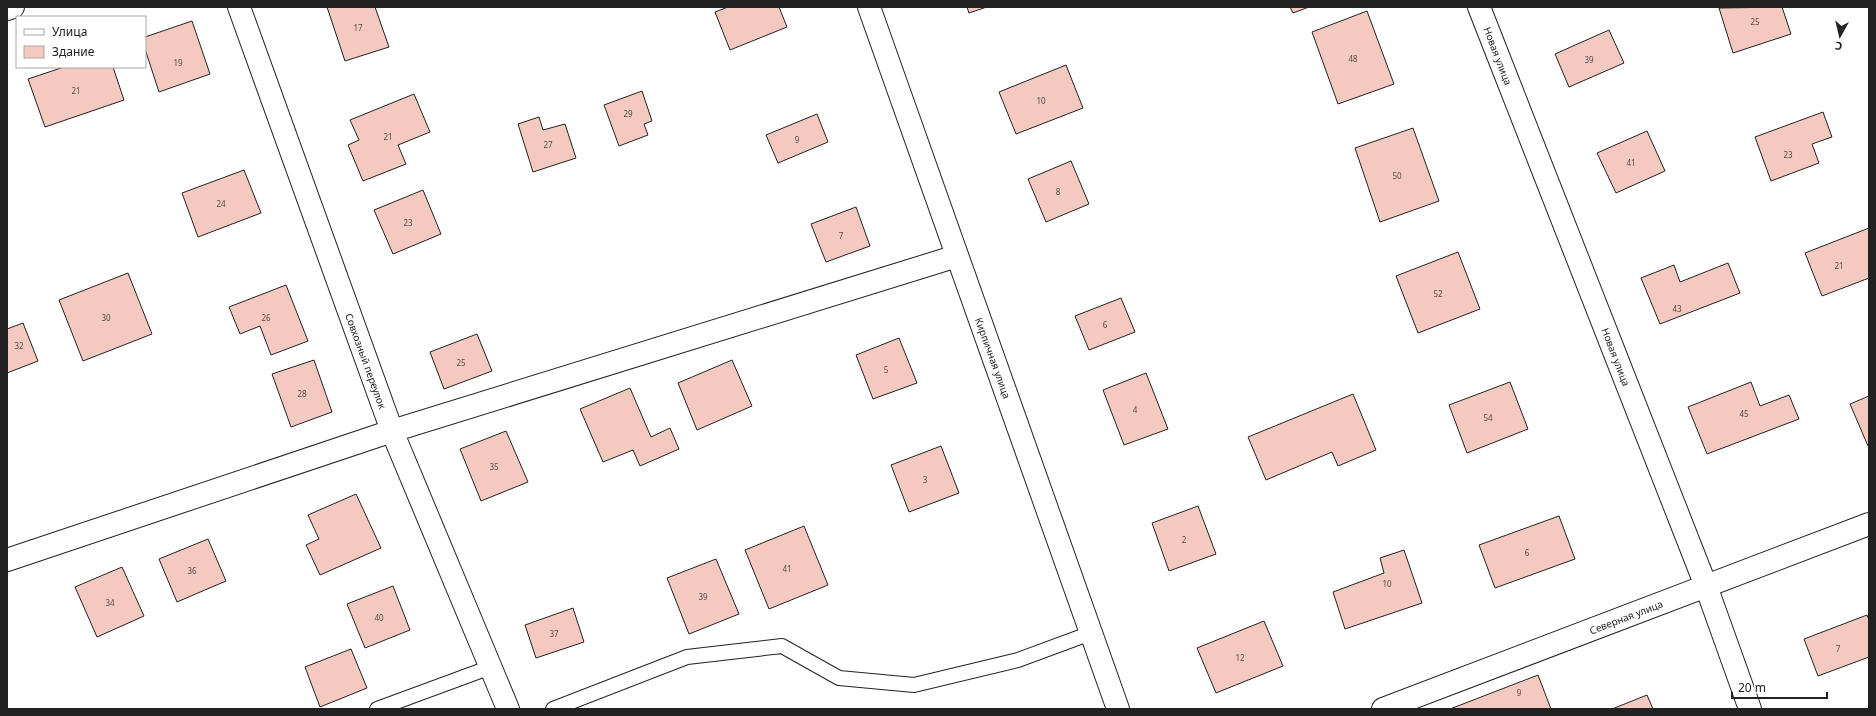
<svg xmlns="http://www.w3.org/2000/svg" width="1876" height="716" font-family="'Noto Sans',sans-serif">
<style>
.building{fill:#f3c9c0;stroke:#222}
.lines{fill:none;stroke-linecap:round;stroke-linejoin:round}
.service-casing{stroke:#222;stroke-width:16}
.minor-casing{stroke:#222;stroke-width:24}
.tertiary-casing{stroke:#222;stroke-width:24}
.service{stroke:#fff;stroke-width:14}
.minor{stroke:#fff;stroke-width:22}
.tertiary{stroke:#fff;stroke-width:22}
.labels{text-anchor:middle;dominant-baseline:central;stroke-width:3;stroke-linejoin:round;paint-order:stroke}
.number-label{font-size:8px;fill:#564c4a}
.street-label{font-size:10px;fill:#222;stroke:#fff}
</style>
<rect width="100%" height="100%" fill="#fff"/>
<g class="building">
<path d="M327 7H375L389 47 345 61Z"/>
<path d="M728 7H779L787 27 730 50 715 12Z"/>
<path d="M967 7H987L969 13Z"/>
<path d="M1290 7H1309L1293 13Z"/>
<path d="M1782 7 1791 34 1733 53 1719 8Z"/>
<path d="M1367 11 1394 84 1338 104 1312 32Z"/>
<path d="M192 21 210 74 159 92 145 49V37Z"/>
<path d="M1609 30 1624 63 1569 87 1555 54Z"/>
<path d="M1066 65 1083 108 1016 134 999 92Z"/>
<path d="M64 67H113L124 100 45 127 28 79Z"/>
<path d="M642 91 652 121 644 124 648 135 619 146 604 105Z"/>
<path d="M414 94 430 132 398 145 406 164 363 181 348 145 359 140 350 120Z"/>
<path d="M1823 112 1832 137 1812 144 1819 163 1771 181 1755 137Z"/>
<path d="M817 114 828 142 778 163 766 135Z"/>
<path d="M539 117 543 130 565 124 576 158 533 172 518 124Z"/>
<path d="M1413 128 1439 201 1380 222 1355 148Z"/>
<path d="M1647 131 1665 171 1616 193 1597 153Z"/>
<path d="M1071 161 1089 204 1046 222 1028 179Z"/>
<path d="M244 170 261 213 198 237 182 193Z"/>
<path d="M423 190 441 234 393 254 374 210Z"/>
<path d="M856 207 870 246 826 262 811 224Z"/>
<path d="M1869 228V278L1822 296 1805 253Z"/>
<path d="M1458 252 1480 309 1418 333 1396 276Z"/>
<path d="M1728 263 1740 293 1660 324 1641 278 1674 265 1680 282Z"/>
<path d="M128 273 152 334 83 361 59 300Z"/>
<path d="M286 285 308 341 271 355 260 326 240 334 229 307Z"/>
<path d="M1121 298 1135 332 1089 350 1075 316Z"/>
<path d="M23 323 38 361 7 373V329Z"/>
<path d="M477 334 492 371 444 389 430 352Z"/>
<path d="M899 338 917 383 873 399 856 355Z"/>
<path d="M314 360 332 412 291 427 272 374Z"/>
<path d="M732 360 752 406 697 430 678 383Z"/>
<path d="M1146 373 1168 429 1124 445 1103 390Z"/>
<path d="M1510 382 1528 429 1467 453 1449 405Z"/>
<path d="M1751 382 1760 406 1789 395 1799 419 1707 454 1688 407Z"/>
<path d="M630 388 651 437 670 428 679 449 640 466 633 450 603 462 580 409Z"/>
<path d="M1353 394 1376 450 1338 466 1332 452 1266 480 1248 437Z"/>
<path d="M1869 396V445L1868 446 1850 404Z"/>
<path d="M506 431 528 482 481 501 460 449Z"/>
<path d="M941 446 959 493 909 512 891 465Z"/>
<path d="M356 494 381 548 320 575 306 545 319 539 308 515Z"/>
<path d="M1198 506 1216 554 1169 571 1152 523Z"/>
<path d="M1559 516 1575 559 1495 588 1479 545Z"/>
<path d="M804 526 828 585 769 609 745 550Z"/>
<path d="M208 539 226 581 177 602 159 559Z"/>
<path d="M1404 550 1422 603 1345 629 1333 592 1384 573 1380 558Z"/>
<path d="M716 559 739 614 689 634 667 578Z"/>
<path d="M122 567 144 616 97 637 75 587Z"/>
<path d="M393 586 410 630 365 648 347 604Z"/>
<path d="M573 608 584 642 536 658 525 625Z"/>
<path d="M1867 615 1869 620V657L1818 676 1804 639Z"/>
<path d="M1264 621 1283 666 1216 693 1197 648Z"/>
<path d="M351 649 367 688 320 707 305 667Z"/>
<path d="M1538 675 1551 709H1450Z"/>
<path d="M1647 695 1653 709H1612Z"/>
</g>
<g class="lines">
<defs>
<g id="service">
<path d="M377 709 491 667"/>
<path d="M553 709 687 657 782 646 839 678 914 685 1018 660 1091 633"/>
</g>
<g id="minor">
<path d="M239 7 392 431 508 709"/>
<path d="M869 7 1118 709"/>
<path d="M7 560 392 431 957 256"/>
<path d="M1383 709 1869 524"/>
</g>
<g id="tertiary">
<path d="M1479 7 1706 586 1750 709"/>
<path d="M7 9 13 7"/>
</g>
</defs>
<use href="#service" class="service-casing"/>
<use href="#minor" class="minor-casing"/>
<use href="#tertiary" class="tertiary-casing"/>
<use href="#service" class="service"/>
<use href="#minor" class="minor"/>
<use href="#tertiary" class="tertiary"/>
</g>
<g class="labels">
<g class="number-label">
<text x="1755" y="21">25</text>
<text x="358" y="27">17</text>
<text x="1353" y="58">48</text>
<text x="1589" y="59">39</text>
<text x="178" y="62">19</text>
<text x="76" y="90">21</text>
<text x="1041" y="100">10</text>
<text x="628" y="113">29</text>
<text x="388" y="136">21</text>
<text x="797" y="139">9</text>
<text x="548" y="144">27</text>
<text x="1788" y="154">23</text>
<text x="1631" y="162">41</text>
<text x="1397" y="175">50</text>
<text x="1058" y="191">8</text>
<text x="221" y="203">24</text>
<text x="408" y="222">23</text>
<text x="841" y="235">7</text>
<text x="1839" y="265">21</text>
<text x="1438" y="293">52</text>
<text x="1677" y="308">43</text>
<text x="106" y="317">30</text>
<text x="266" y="317">26</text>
<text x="1105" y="324">6</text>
<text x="19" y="345">32</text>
<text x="461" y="362">25</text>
<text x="886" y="369">5</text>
<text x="302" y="393">28</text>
<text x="1135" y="409">4</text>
<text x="1744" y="413">45</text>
<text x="1488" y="417">54</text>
<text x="494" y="466">35</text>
<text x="925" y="479">3</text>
<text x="1184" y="539">2</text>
<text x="1527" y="552">6</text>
<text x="787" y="568">41</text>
<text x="192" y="570">36</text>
<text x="1387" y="583">10</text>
<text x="703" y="596">39</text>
<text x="110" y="602">34</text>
<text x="379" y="617">40</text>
<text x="554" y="633">37</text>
<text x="1838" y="648">7</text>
<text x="1240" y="657">12</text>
<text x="1519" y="692">9</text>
</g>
<g class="street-label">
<text transform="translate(1498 56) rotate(69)">Новая улица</text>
<text transform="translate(1616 357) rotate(69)">Новая улица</text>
<text transform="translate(993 358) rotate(70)">Кирпичная улица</text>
<text transform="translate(366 361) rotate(70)">Совхозный переулок</text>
<text transform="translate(1626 617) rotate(-21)">Северная улица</text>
</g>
</g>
<rect width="1876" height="716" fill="none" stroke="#222222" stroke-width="16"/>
<rect x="16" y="16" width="130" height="52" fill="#ffffff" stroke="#a7a7a7"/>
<rect x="24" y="29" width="20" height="6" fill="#ffffff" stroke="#a7a7a7"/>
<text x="52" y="36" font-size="12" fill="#222222">Улица</text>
<rect x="24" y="46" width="20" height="12" fill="#f3c9c0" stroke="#a7a7a7"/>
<text x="52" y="56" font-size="12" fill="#222222">Здание</text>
<g transform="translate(1840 36) rotate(188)" stroke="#ffffff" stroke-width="3" paint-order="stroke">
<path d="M0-3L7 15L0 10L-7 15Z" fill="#222222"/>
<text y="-6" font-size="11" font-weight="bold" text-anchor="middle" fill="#222222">С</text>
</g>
<path d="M1732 692v6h95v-6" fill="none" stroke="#222222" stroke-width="2"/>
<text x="1738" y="692" font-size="12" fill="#222222" stroke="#ffffff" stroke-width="3" paint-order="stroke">20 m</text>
</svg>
